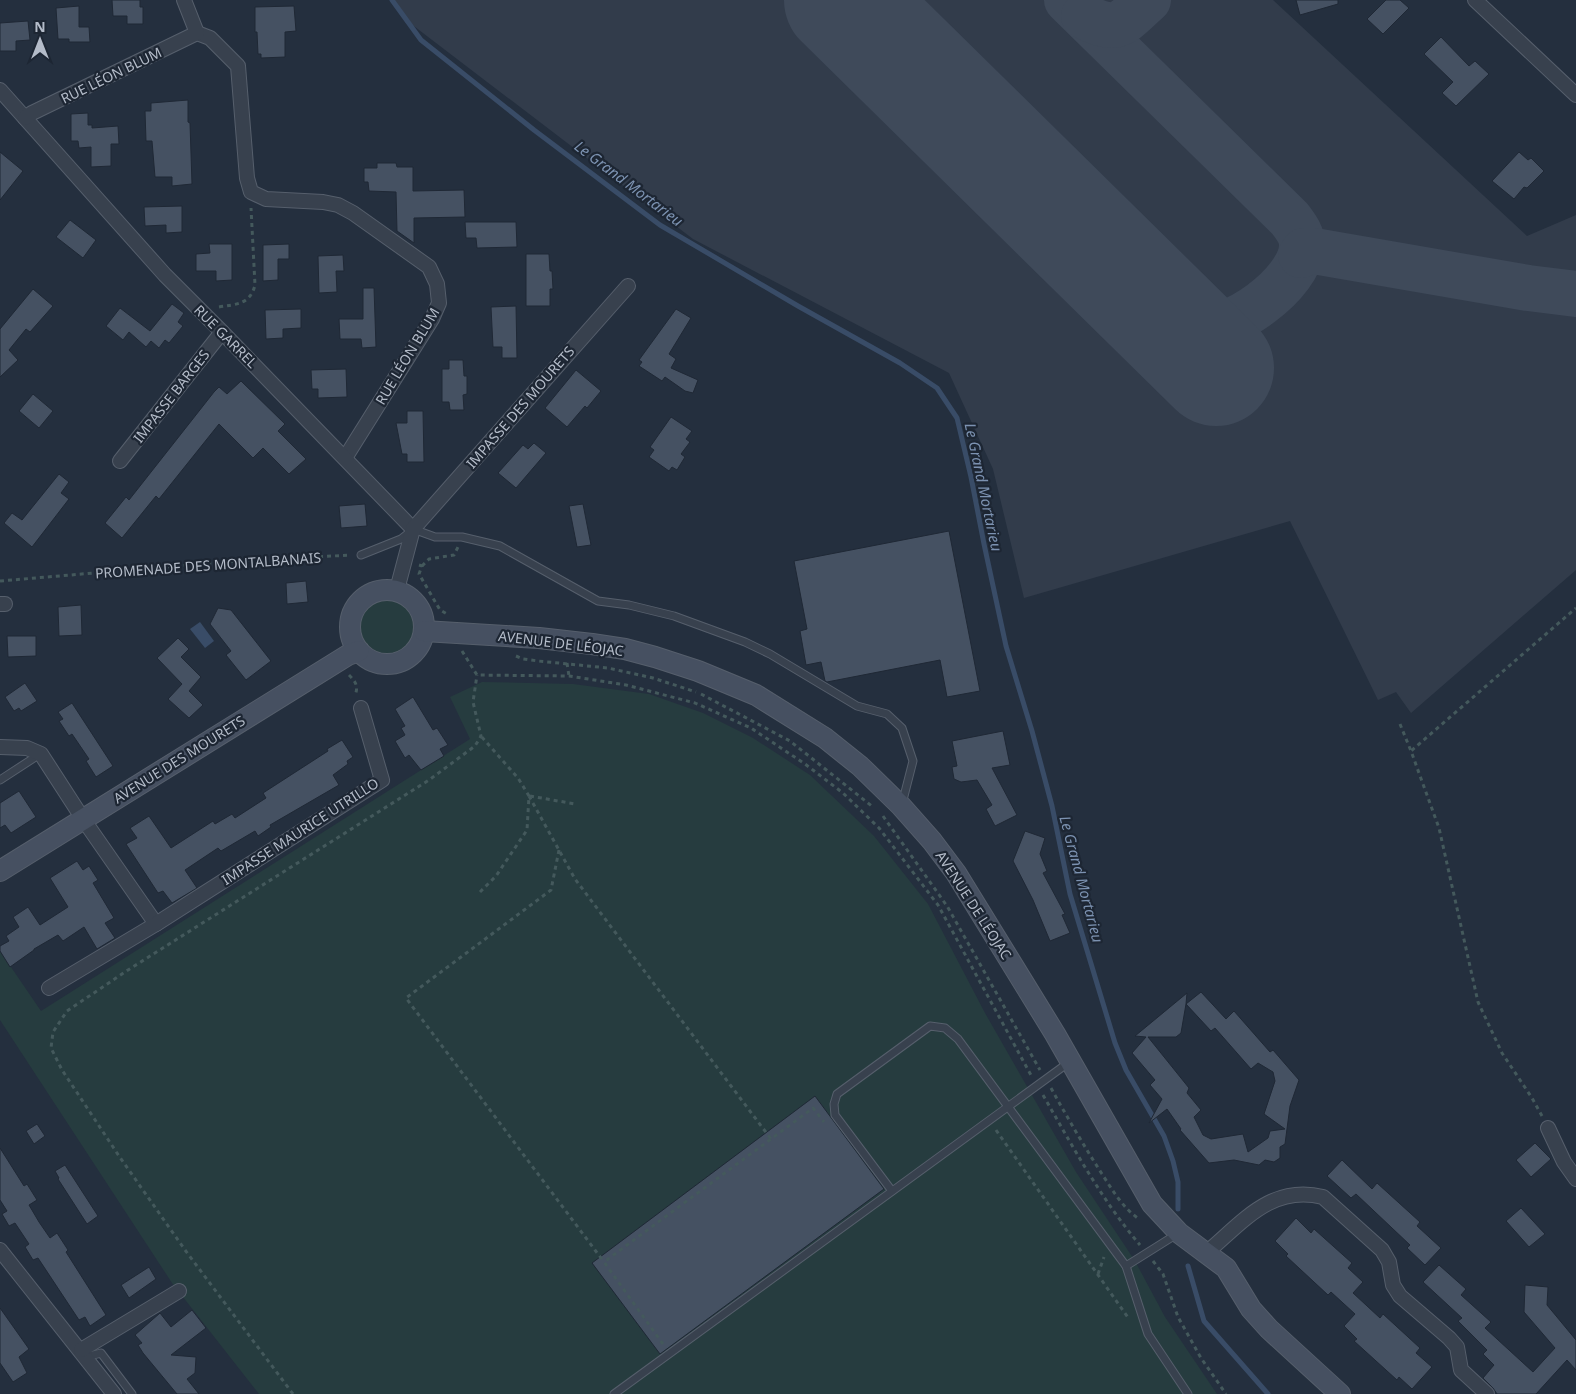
<svg xmlns="http://www.w3.org/2000/svg" width="1576" height="1394" font-family="'Noto Sans',sans-serif">
<style>
.airport{fill:#323c4b}
.green{fill:#263c3f}
.water{fill:#394c67}
.lines{fill:none;stroke-linecap:round;stroke-linejoin:round}
.stream{stroke:#394c67;stroke-width:5}
.taxiway{stroke:#3f4a5a;stroke-width:46}
.runway{stroke:#3f4a5a;stroke-width:116}
.building{fill:#455162;stroke:#1f2835;fill-rule:evenodd}
.lane-casing{stroke:#565f6c;stroke-width:9}
.street-casing{stroke:#565f6c;stroke-width:16}
.secondary-casing{stroke:#565f6c;stroke-width:22}
.path{stroke:#44595c;stroke-width:3;stroke-dasharray:4 4;stroke-linecap:butt}
.lane{stroke:#38414e;stroke-width:7}
.street{stroke:#38414e;stroke-width:14}
.secondary{stroke:#465061;stroke-width:20}
.labels{text-anchor:middle;dominant-baseline:central;stroke-width:4.5;stroke-linejoin:round;paint-order:stroke}
.street-label{font-size:14px;fill:#b4bcc9;stroke:#1d2633}
.water-label{font-size:15px;font-style:italic;fill:#7c92b1;stroke:#1d2633}
</style>
<rect width="100%" height="100%" fill="#242f3e"/>
<path class="airport" d="M391 0H1273L1527 236 1576 215V570L1411 713 1396 692 1378 700 1290 521 1024 598 993 469 949 373 693 239 402 17Z"/>
<g class="green">
<circle cx="387" cy="627" r="28"/>
<path d="M482 682 573 684 649 694 703 713 753 738 810 775 874 836 928 904 985 1013 1076 1172 1135 1261 1165 1317 1217 1394H259L172 1283 0 1020V951L41 1011 470 739 450 697Z"/>
</g>
<path class="water" d="M200 622 214 641 205 648 190 629Z"/>
<g class="lines">
<g class="stream">
<path d="M392 0 421 40 534 130 660 225 798 306 900 363 937 388 957 418 971 477 984 544 1006 646 1032 731 1052 806 1070 894 1115 1043 1126 1070 1164 1136 1173 1161 1178 1182V1209"/>
<path d="M1188 1266 1204 1321 1268 1394"/>
</g>
<g class="taxiway">
<path d="M1067 0 1290 219C1296 227 1303 236 1302 246 1301 283 1230 335 1194 327 1168 322 1142 292 1123 276"/>
<path d="M1084 16C1118 35 1123 22 1148 0"/>
<path d="M1301 255 1304 251H1314L1528 288 1576 294"/>
</g>
<path class="runway" d="M842 0 1216 368"/>
</g>
<g class="building">
<path d="M112 0H140V7H143V24H127V16H113Z"/>
<path d="M1296 0H1338V4L1300 15Z"/>
<path d="M1386 0H1400L1409 8 1383 34 1367 19Z"/>
<path d="M79 6V27H89L90 42H69V39H58L56 8Z"/>
<path d="M294 6 296 31 285 32V57L261 58V54H258L257 32H255V7Z"/>
<path d="M28 21 30 40 16 41V51H0V23Z"/>
<path d="M1441 37 1469 66 1475 61 1489 74 1456 106 1442 93 1453 82 1424 54Z"/>
<path d="M188 100V122L190 123 192 184 172 186V177H155L152 141H146L145 111H151V103Z"/>
<path d="M88 113V125H92V128L118 126 119 144H111V166L91 167V147L79 148 78 141H71V114Z"/>
<path d="M0 152 23 171 0 200Z"/>
<path d="M1519 152 1528 160 1531 158 1544 171 1527 188 1524 187 1514 199 1492 181Z"/>
<path d="M377 163H396L397 167H413V191L464 190 465 217 414 218V243L397 231 396 192 369 191 368 182H364V168H377Z"/>
<path d="M182 206V232L166 233V225L145 226 144 207Z"/>
<path d="M70 220 96 240 83 258 56 237Z"/>
<path d="M465 222H516L517 247 477 248 476 238H466Z"/>
<path d="M209 244H232V280L216 281V271H196V254L210 253Z"/>
<path d="M289 244V259H278V280L263 281V245Z"/>
<path d="M526 254H549L550 271H552L553 289H550V306H526Z"/>
<path d="M343 255 344 271H336L337 292 319 293 318 256Z"/>
<path d="M363 288H374L376 347 362 348 361 339H340L339 319H363Z"/>
<path d="M33 289 53 306 30 332 26 329 9 350 18 360 0 377V329Z"/>
<path d="M172 304 184 313 178 322 183 326 169 343 165 340 159 348 151 341 146 347 129 332 123 340 106 326 120 308 150 331Z"/>
<path d="M516 306 517 358H502V347H493L491 307Z"/>
<path d="M301 309V328L283 329V338L266 339 265 310Z"/>
<path d="M676 309 691 318 669 354 676 359 671 368 698 380 693 393 685 391 665 377 662 381 639 366 642 362 639 360Z"/>
<path d="M449 360H463L464 376H467V394L463 395 464 410H450L449 402H442V369H449Z"/>
<path d="M346 369 347 397 318 398V389H312L311 370Z"/>
<path d="M576 370 601 391 587 408 585 406 567 427 545 408Z"/>
<path d="M241 381 285 424 278 431 306 459 289 474 263 448 253 458 219 424 159 499 156 496 122 538 105 523 126 497 129 500 214 392 219 387 227 394Z"/>
<path d="M33 394 53 411 39 428 19 411Z"/>
<path d="M407 411H423L424 462H407V454H402L396 423H407Z"/>
<path d="M671 417 692 431 686 439 690 442 681 454 685 457 677 470 672 467 669 471 649 457 654 450 650 447Z"/>
<path d="M534 443 546 453 516 488 498 473 523 445 528 449Z"/>
<path d="M59 474 69 482 61 493 69 499 32 547 4 523 12 513 22 520Z"/>
<path d="M365 504 367 526 341 528 339 506Z"/>
<path d="M583 504 591 545 577 547 569 506Z"/>
<path d="M949 531 980 691 947 697 940 660 827 682 825 681 821 662 806 665 800 631 807 629 794 561Z"/>
<path d="M306 581 308 602 287 604 286 583Z"/>
<path d="M81 605 82 635 59 636 58 607Z"/>
<path d="M218 608 231 610 271 661 246 680 226 655 231 651 210 624Z"/>
<path d="M7 636H36V656L8 657Z"/>
<path d="M178 638 189 649 181 657 201 677 189 691 203 705 189 718 168 699 182 684 157 658Z"/>
<path d="M25 683 37 701 21 711 19 708 14 711 5 697Z"/>
<path d="M413 697 433 730 437 728 448 745 440 749 444 756 421 770 409 755 405 758 395 741 405 735 401 728 405 726 395 709Z"/>
<path d="M72 703 113 766 96 777 86 761 89 759 72 734 69 736 59 721 63 719 58 712Z"/>
<path d="M1003 731 1010 765 992 768 1017 815 995 826 986 809 992 805 977 780 961 782 954 779 952 767 957 766 952 741Z"/>
<path d="M342 740 353 757 347 761 348 764 333 775 339 785 270 825 271 827 258 836 255 831 221 851 218 848 185 870 197 888 172 903 163 891 158 893 126 844 137 838 130 828 149 816 171 848 213 821 215 824 232 814 235 818 266 798 263 793 328 751 327 749Z"/>
<path d="M19 791 36 817 11 833 5 825 0 828V803Z"/>
<path d="M1025 831 1045 838 1040 854 1047 871 1043 873 1065 914 1062 915 1070 933 1050 941 1033 900 1013 861Z"/>
<path d="M77 861 83 870 89 866 98 880 93 883 114 918 105 923 115 938 97 949 84 927 63 941 58 935 34 949V950L10 967 0 951V946L9 941 6 936 19 927 13 917 28 907 40 925 68 907 50 878Z"/>
<path d="M1201 992 1226 1019 1234 1011 1270 1052 1273 1050 1299 1080 1290 1106 1285 1144 1280 1147V1158L1274 1162 1265 1160 1259 1165 1234 1160 1209 1163 1180 1130 1181 1129 1167 1109 1149 1123 1162 1099 1150 1085 1155 1080 1132 1053 1146 1037 1135 1036 1187 993 1186 1004ZM1186 1004 1211 1031 1215 1028 1251 1069 1258 1063 1273 1072 1275 1081 1264 1114 1285 1129 1270 1131 1268 1138 1248 1152 1243 1134 1211 1139 1203 1135 1194 1117 1201 1110 1187 1093 1189 1088 1148 1037H1176L1181 1033Z"/>
<path d="M815 1096 884 1189 660 1354 592 1263Z"/>
<path d="M37 1124 45 1136 34 1144 26 1131Z"/>
<path d="M1535 1143 1551 1159 1531 1177 1516 1160Z"/>
<path d="M0 1148 24 1186 27 1184 37 1200 29 1205 39 1222 50 1238 57 1233 68 1250 66 1252 106 1315 90 1326 85 1317 79 1320 38 1258 33 1260 25 1247 29 1244 15 1223 9 1226 2 1214 7 1211 0 1200Z"/>
<path d="M1342 1160 1372 1189 1377 1183 1420 1222 1417 1226 1441 1248 1425 1265 1407 1248 1410 1245 1356 1194 1351 1198 1327 1176Z"/>
<path d="M65 1165 98 1216 87 1224 58 1179 59 1178 55 1171Z"/>
<path d="M1521 1208 1545 1234 1529 1247 1506 1221Z"/>
<path d="M1296 1218 1311 1233 1314 1229 1352 1263 1348 1268 1363 1282 1353 1293 1380 1318 1383 1314 1420 1348 1416 1353 1432 1367 1412 1389 1399 1377 1397 1380 1354 1341 1357 1339 1344 1326 1355 1314 1331 1292 1328 1295 1286 1256 1288 1254 1275 1241Z"/>
<path d="M1439 1265 1466 1289 1461 1295 1491 1322 1485 1328 1533 1372 1555 1348 1524 1312 1525 1285 1548 1287 1547 1305 1576 1340V1370L1567 1360 1536 1394H1497L1493 1388 1483 1378 1494 1365 1483 1354 1487 1350 1458 1321 1462 1318 1423 1282Z"/>
<path d="M149 1267 156 1279 129 1298 121 1285Z"/>
<path d="M0 1308 29 1349 19 1357 27 1373 13 1382 0 1363Z"/>
<path d="M192 1310 206 1328 171 1355 196 1357 195 1373 187 1379 199 1394H177L143 1353 138 1345 142 1343 135 1335 160 1313 171 1327Z"/>
</g>
<g class="lines">
<defs>
<g id="lane">
<path d="M413 529 435 537H462L500 546 598 601 629 605 674 616 745 642 770 654 857 706 887 714 902 728 913 761 902 804"/>
<path d="M361 555 401 539 410 532"/>
<path d="M0 780 40 754"/>
<path d="M892 1191 835 1115 834 1104 837 1094 930 1026 945 1028 958 1039 1126 1266"/>
<path d="M1177 1234 1126 1266 1148 1334 1188 1394"/>
<path d="M86 1357 101 1353 132 1394"/>
<path d="M614 1394 1068 1063"/>
</g>
<g id="street">
<path d="M1475 0 1576 95"/>
<path d="M197 33 210 38 238 66 247 178 251 192 266 199 323 202 338 205 353 213 429 267 437 284 439 303 432 319 345 458"/>
<path d="M0 90 165 275 222 332 413 529"/>
<path d="M25 118 32 113 197 33 184 0"/>
<path d="M120 461 222 332"/>
<path d="M399 592V582L413 529 628 286"/>
<path d="M0 604H5"/>
<path d="M0 747 27 748 41 754 83 819 156 924"/>
<path d="M49 988 156 924 382 780 361 708"/>
<path d="M1548 1128 1564 1162 1576 1179"/>
<path d="M0 1250 114 1394"/>
<path d="M1206 1253C1242 1223 1271 1184 1323 1197L1382 1250 1389 1262 1393 1285 1400 1296 1449 1338 1457 1347 1461 1370 1487 1394"/>
<path d="M81 1350 179 1291"/>
</g>
<g id="secondary">
<circle cx="387" cy="627" r="37"/>
<path d="M424 631 539 638 592 644 625 649 655 657 698 671 756 695 825 738 860 766 901 806 932 841 956 873 1055 1034 1152 1204 1179 1233 1226 1268 1251 1309 1269 1329 1340 1394"/>
<path d="M0 871 348 655 359 651"/>
</g>
</defs>
<use href="#lane" class="lane-casing"/>
<use href="#street" class="street-casing"/>
<use href="#secondary" class="secondary-casing"/>
<g class="path">
<path d="M219 307C236 304 250 305 255 285L251 208"/>
<path d="M419 565 422 566 419 574 440 610 447 614"/>
<path d="M422 566 429 559 454 555 458 547"/>
<path d="M0 581 223 562 351 555"/>
<path d="M462 651 477 675 569 676 626 685 695 703 751 728 805 764 843 793 879 828 938 905 1032 1077"/>
<path d="M516 656 523 659 538 661 608 668 653 678 696 692"/>
<path d="M567 663 569 676"/>
<path d="M349 675C355 681 359 686 355 695"/>
<path d="M701 694 790 741 873 807"/>
<path d="M1400 724 1411 751"/>
<path d="M529 796 575 879 771 1139"/>
<path d="M530 796 575 804"/>
<path d="M883 816 947 906 1040 1070"/>
<path d="M559 850 551 890 406 998 604 1262"/>
<path d="M480 892 496 876 527 830 529 796 518 778 481 736"/>
<path d="M1051 1088C1067 1117 1084 1146 1102 1174 1113 1191 1123 1208 1139 1219"/>
<path d="M1043 1095C1073 1147 1101 1199 1140 1245"/>
<path d="M1542 1116 1532 1098 1502 1053 1478 1002 1439 828 1411 751 1576 608"/>
<path d="M996 1130 1129 1319"/>
<path d="M1153 1261 1163 1274 1178 1317 1201 1358 1226 1394"/>
<path d="M1098 1274 1104 1257"/>
<path d="M663 1344 604 1262 813 1108 824 1122"/>
<path d="M293 1394 185 1250 119 1156 62 1070 51 1048 53 1032 67 1011 128 970 429 780 475 746 481 736 473 702 477 675"/>
</g>
<use href="#lane" class="lane"/>
<use href="#street" class="street"/>
<use href="#secondary" class="secondary"/>
</g>
<g class="labels">
<g class="street-label">
<text transform="translate(111 75) rotate(-26)">RUE LÉON BLUM</text>
<text transform="translate(226 336) rotate(45)">RUE GARREL</text>
<text transform="translate(407 356) rotate(-59)">RUE LÉON BLUM</text>
<text transform="translate(171 396) rotate(-52)">IMPASSE BARGES</text>
<text transform="translate(520 407) rotate(-49)">IMPASSE DES MOURETS</text>
<text transform="translate(208 565) rotate(-4)">PROMENADE DES MONTALBANAIS</text>
<text transform="translate(561 643) rotate(7)">AVENUE DE LÉOJAC</text>
<text transform="translate(179 759) rotate(-32)">AVENUE DES MOURETS</text>
<text transform="translate(300 831) rotate(-33)">IMPASSE MAURICE UTRILLO</text>
<text transform="translate(974 905) rotate(57)">AVENUE DE LÉOJAC</text>
</g>
<g class="water-label">
<text transform="translate(629 183) rotate(37)">Le Grand Mortarieu</text>
<text transform="translate(984 487) rotate(78)">Le Grand Mortarieu</text>
<text transform="translate(1082 879) rotate(75)">Le Grand Mortarieu</text>
</g>
</g>
<g transform="translate(40 40)" stroke="#1d2633" stroke-width="4" paint-order="stroke">
<path d="M0-4L9 19L0 12L-9 19Z" fill="#b4bcc9"/>
<text y="-8" font-size="14" font-weight="bold" text-anchor="middle" fill="#b4bcc9">N</text>
</g>
</svg>
